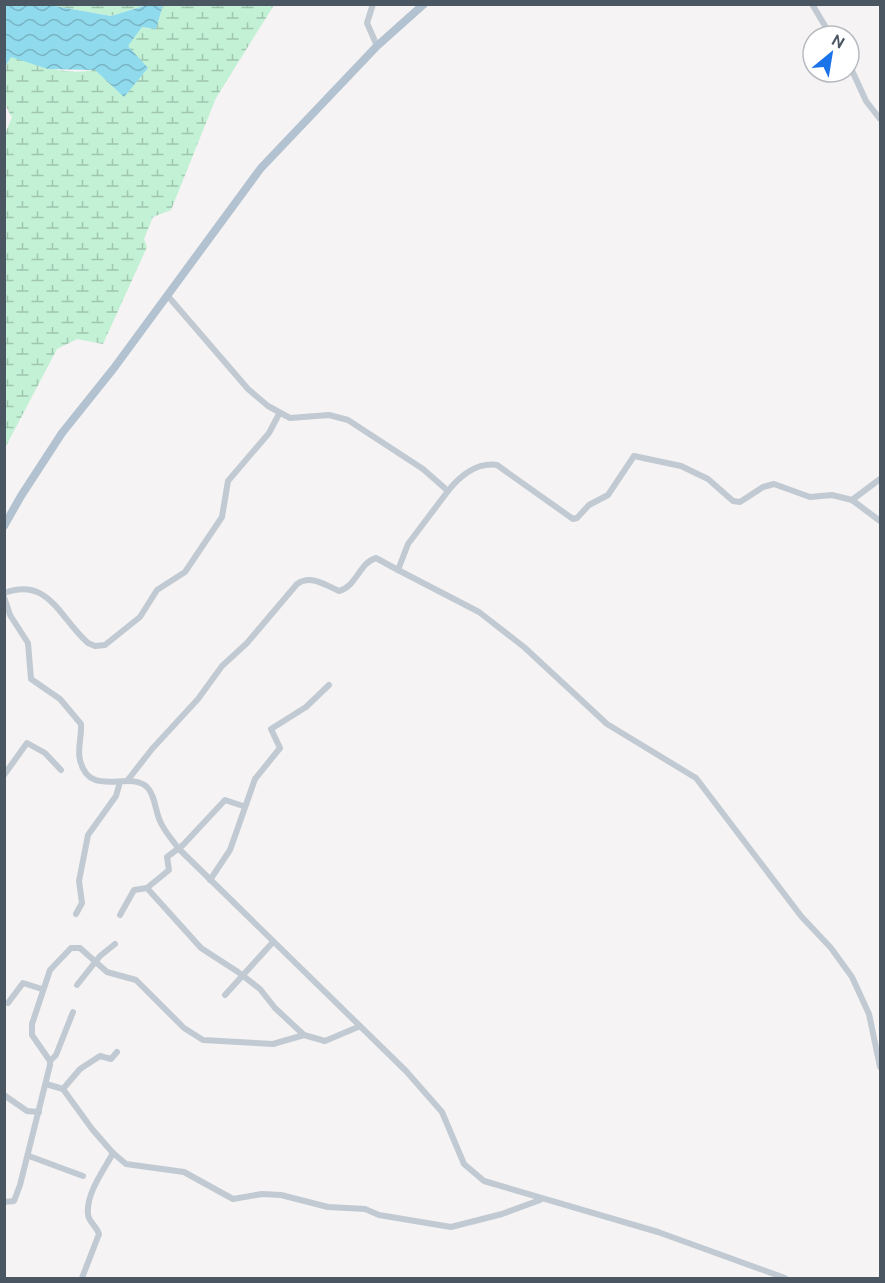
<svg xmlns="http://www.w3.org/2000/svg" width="885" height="1283" font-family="Ubuntu,sans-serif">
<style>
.wetland{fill:url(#wetland-marsh)}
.water{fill:url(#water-waves)}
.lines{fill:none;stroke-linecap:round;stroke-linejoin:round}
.minor{stroke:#c1cad2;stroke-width:6}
.major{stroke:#b3c2d1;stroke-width:8}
</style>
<defs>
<pattern id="wetland-marsh" width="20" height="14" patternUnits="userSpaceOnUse" patternTransform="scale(1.5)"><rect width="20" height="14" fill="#c3f1d5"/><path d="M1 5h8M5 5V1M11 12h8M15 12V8" fill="none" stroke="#a0c6b0"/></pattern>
<pattern id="water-waves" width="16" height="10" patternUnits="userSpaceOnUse" patternTransform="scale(1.5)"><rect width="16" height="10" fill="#90daee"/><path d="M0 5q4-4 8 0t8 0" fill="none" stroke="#78b4c4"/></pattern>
</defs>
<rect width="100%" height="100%" fill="#f5f3f3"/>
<g class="wetland">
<path d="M49 5H147L111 16Z"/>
<path d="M163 5H274L216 98 171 210 153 217 144 239 147 247 103 344 77 339 57 349 5 448 4 137 12 117C1 102 0 73 11 56 36 65 65 76 93 70 109 67 132 40 142 27L156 28Z"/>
</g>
<path class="water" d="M5 4 49 5 111 16 147 5H163L156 29 142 27 128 46 148 68 124 97 95 70 48 69 11 57 5 67Z"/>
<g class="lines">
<g class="minor">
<path d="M373 4 367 23 377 46"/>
<path d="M812 4 831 36"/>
<path d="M849 64 866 101 880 119"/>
<path d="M167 295 248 389 268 406 290 418 329 415 348 420 423 469 448 491 408 544 398 570 479 612 524 647 607 724 696 778 801 916 831 948 852 977 869 1014 880 1067"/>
<path d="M448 491C460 476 476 462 497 465L573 519 577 518 589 505 608 495 634 456 681 466 708 479 733 501 740 502 763 487 774 484 810 497 832 495 852 500 880 479"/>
<path d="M852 500 880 521"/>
<path d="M4 593C49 576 60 619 88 643L95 646 105 645 140 617 157 590 185 572 222 517 228 481 269 433 279 414"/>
<path d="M4 597 10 615 28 643 31 679 60 699 81 724C82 736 77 749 80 760 89 799 129 770 147 787 155 795 155 810 160 821 164 831 172 839 178 848L406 1071 442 1112 464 1164 484 1181 658 1232 785 1278"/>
<path d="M4 775 27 743 45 753 61 770"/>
<path d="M127 781 152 749 198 699 222 666 247 643 297 584C311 574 325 585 339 591 357 586 359 563 376 558L398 570"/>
<path d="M210 880 230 850 255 779 280 748 271 729 306 707 329 685"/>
<path d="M147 888 169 870 167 857 183 845 225 800 243 806"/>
<path d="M76 914 82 903 79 881 88 835 116 796 120 782"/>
<path d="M120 915 134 890 147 888 201 948 238 972 260 989 275 1008 304 1035 325 1041 358 1027"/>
<path d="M77 985 100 956 115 944"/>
<path d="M225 995 273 942"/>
<path d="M8 1003 23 983 42 989"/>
<path d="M50 1061 56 1055 73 1012"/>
<path d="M46 1084 63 1089 92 1129 113 1153"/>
<path d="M63 1089 80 1069 100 1056 111 1059 117 1052"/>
<path d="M4 1095 27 1111 39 1112"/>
<path d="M29 1156 83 1176"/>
<path d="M4 1202 14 1201 20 1185 50 1065V1061L32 1035V1024L50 970 71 948H80L107 972 136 980 184 1028 203 1040 273 1044 304 1035"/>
<path d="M82 1278 99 1234C97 1227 88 1221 88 1214 86 1193 104 1170 113 1153L126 1164 184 1172 233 1199 262 1194 281 1195 328 1207 365 1209 379 1215 451 1227 502 1214 540 1200"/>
</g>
<path class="major" d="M4 526 21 496 62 433 114 368 261 168 377 46 424 4"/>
</g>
<rect width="885" height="1283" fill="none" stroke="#4a5661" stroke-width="12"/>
<g transform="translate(831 54) rotate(30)"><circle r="28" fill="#ffffff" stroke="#b7bbc0" stroke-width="1.5"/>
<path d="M0-4.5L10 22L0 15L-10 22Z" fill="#1a73e8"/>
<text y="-9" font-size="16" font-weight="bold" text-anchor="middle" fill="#4a5661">N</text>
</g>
</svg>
